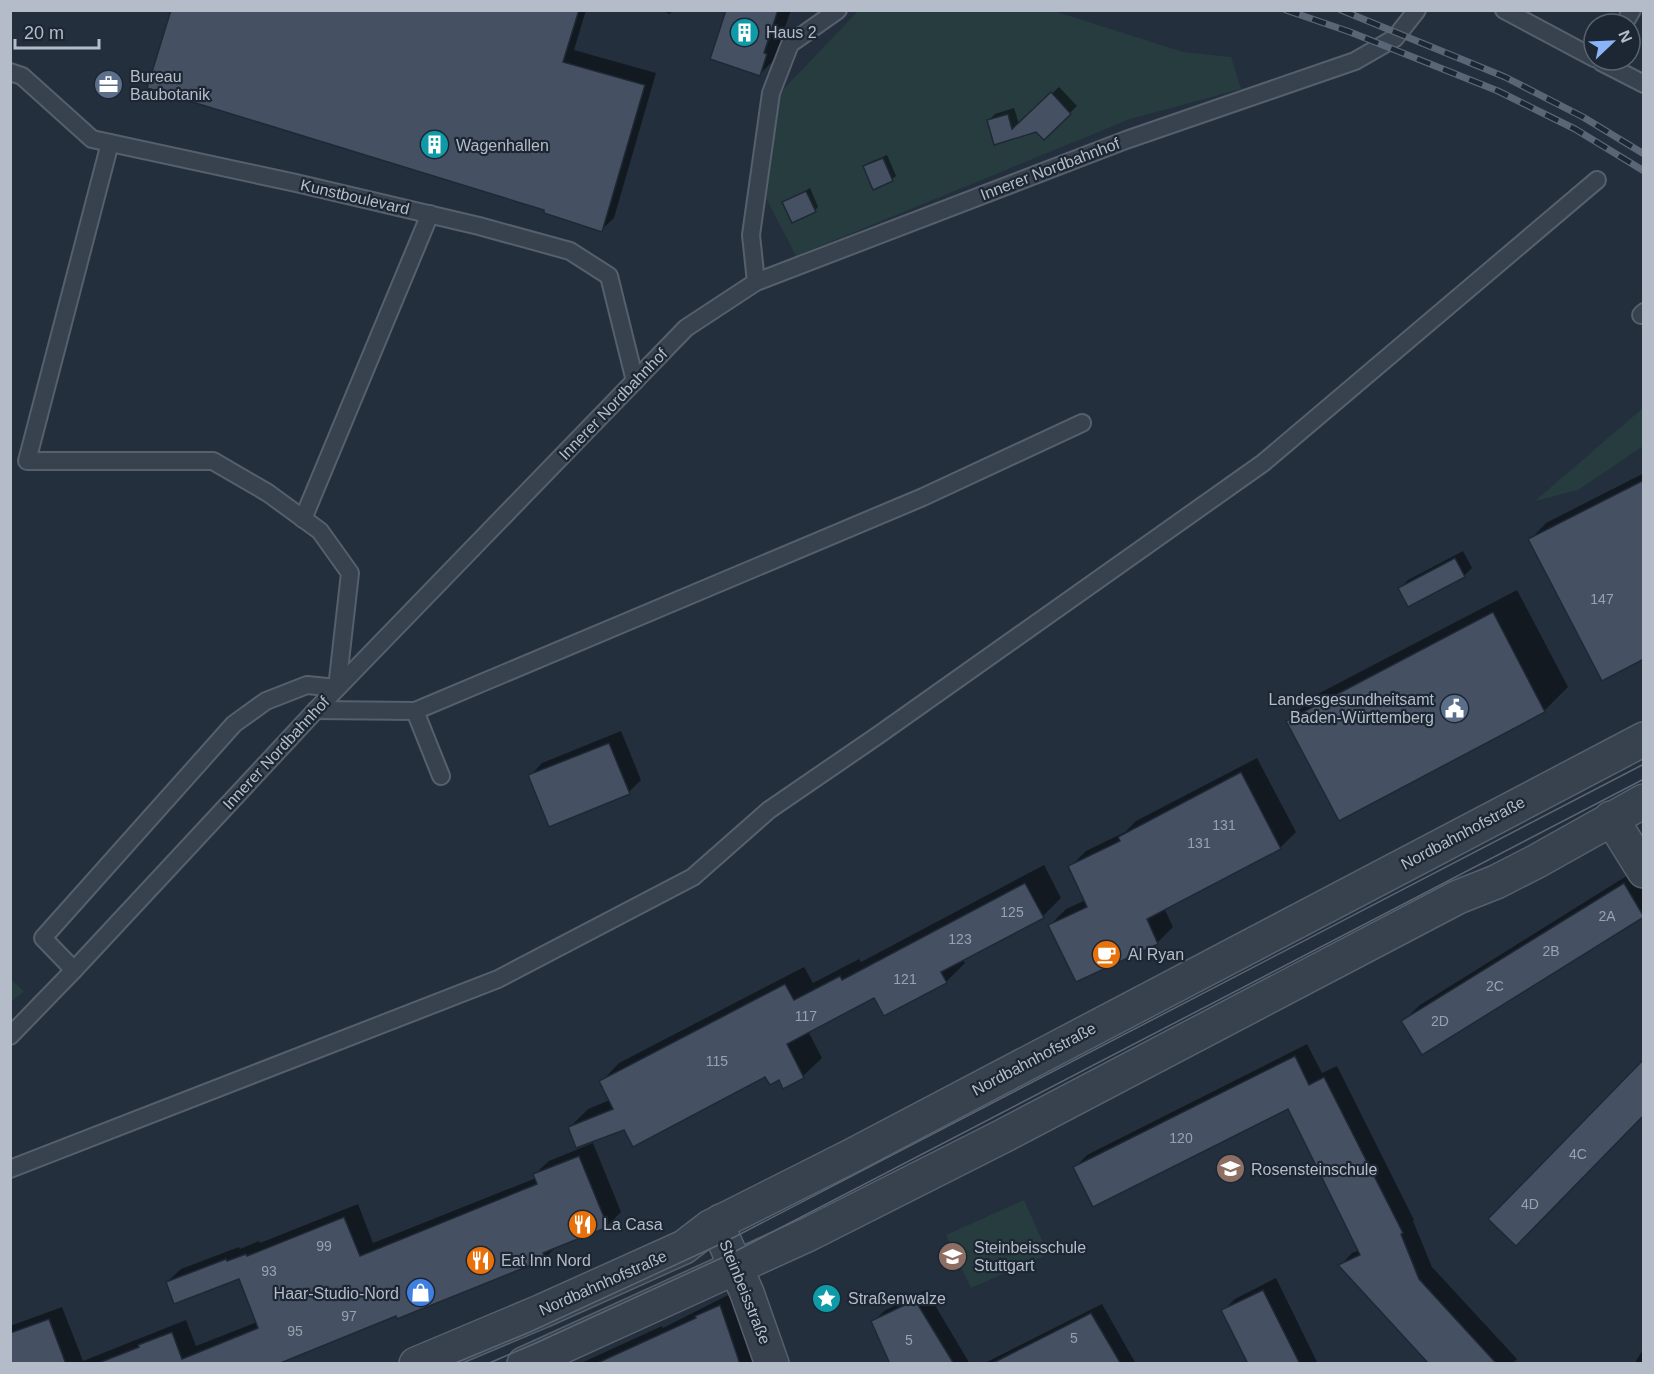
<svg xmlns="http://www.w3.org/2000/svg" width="1654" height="1374" font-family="Arial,sans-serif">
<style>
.green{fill:#263c3f}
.shadow{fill:#0007}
.building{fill:#455162;stroke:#1f2835;stroke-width:1.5}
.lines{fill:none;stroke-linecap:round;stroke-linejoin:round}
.service-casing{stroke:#565f6c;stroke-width:20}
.minor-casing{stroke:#565f6c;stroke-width:36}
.service{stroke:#38414e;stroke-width:16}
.minor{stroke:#38414e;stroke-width:33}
.tram{stroke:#5a6575;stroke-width:1.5}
.rail-casing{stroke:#5a6575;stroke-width:7}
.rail{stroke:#1d2633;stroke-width:4.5;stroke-dasharray:14;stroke-linecap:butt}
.labels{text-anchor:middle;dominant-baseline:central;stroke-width:4.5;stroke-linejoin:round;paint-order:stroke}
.number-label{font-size:14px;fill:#98a1af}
.poi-label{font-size:16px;fill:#b4bcc9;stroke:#1d2633;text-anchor:start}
.street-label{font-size:16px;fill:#b4bcc9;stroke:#1d2633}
</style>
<rect width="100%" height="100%" fill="#242f3e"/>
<g class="green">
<path d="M858 11H1054L1183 52 1231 57 1241 89 1130 119 796 256 764 194 779 94Z"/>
<path d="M1643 408V446L1578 490 1535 501Z"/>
<path d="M10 979 24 991 11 1002H10Z"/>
<path d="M1024 1200 1048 1254 971 1288 946 1235Z"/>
</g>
<g class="shadow">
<path d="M173 10H586L574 50 656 73 614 218 601 230 546 209Z"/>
<path d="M660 10H673L670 14Z"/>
<path d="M727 10H791L783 33 786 34 780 54 760 74Z"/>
<path d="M1059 87 1077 106 1044 138 1036 130 995 143 989 120 995 114 1014 108 1019 124Z"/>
<path d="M887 155 896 176 892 179 865 167 868 163Z"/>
<path d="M810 188 818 207 815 210 784 203Z"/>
<path d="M1644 473V658L1530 540 1546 523Z"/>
<path d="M1463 551 1472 568 1464 576 1400 588 1408 580Z"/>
<path d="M1517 590 1568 687 1544 711 1288 721 1312 697Z"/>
<path d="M621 731 641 780 629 792 530 776 542 763Z"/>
<path d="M1257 758 1296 832 1280 848 1164 908 1173 927 1157 943 1077 980 1050 925 1066 909 1086 900 1070 867 1086 851 1125 832 1136 821Z"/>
<path d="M1044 865 1061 898 1043 916 962 959 965 963 946 982 875 996 808 1031 822 1058 803 1076 784 1087 779 1078 766 1075 625 1128 570 1127 588 1109 610 1100 601 1082 619 1063 804 967 813 983 859 959 861 962Z"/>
<path d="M1641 867 1644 872 1643 915 1423 1053 1403 1021 1420 1005Z"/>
<path d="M1307 1044 1322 1073 1337 1066 1414 1220 1413 1221 1432 1267 1517 1359 1512 1364H1431L1340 1266 1352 1253 1360 1250 1288 1107 1075 1167 1087 1155Z"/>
<path d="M593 1143 621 1212 607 1226 557 1246 545 1258 274 1364H10V1326L62 1307 83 1361 186 1320 196 1346 257 1322 240 1278 167 1282 181 1269 239 1247 240 1249 259 1241 260 1243 358 1204 373 1243 536 1178 535 1174 549 1161Z"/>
<path d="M1276 1278 1318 1364H1249L1223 1311 1235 1299Z"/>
<path d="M926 1290 970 1364H891L873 1322 884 1311Z"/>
<path d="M734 1292 760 1364H579L662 1326 663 1328Z"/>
<path d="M1102 1304 1136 1364H983Z"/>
<path d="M1644 1348V1364H1634Z"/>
</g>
<g class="building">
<path d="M171 10H579L563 62 645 85 602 232 544 213V210L147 88Z"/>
<path d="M726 10H778L764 53 767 54 760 76 710 59Z"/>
<path d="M1051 92 1071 114 1044 140 1036 132 994 145 987 120 1008 114 1012 129Z"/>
<path d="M883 158 893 181 873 190 863 166Z"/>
<path d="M806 191 816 212 792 223 782 202Z"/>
<path d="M1644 480V659L1602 681 1528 539Z"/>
<path d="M1455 558 1465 577 1408 607 1398 588Z"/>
<path d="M1493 612 1545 712 1339 821 1286 721Z"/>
<path d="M609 743 630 794 549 827 528 775Z"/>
<path d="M1241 772 1281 849 1147 919 1158 944 1076 982 1048 925 1087 907 1068 866 1120 841 1118 837Z"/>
<path d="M1025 883 1044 918 941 972 947 983 884 1016 874 998 787 1044 804 1078 783 1089 779 1080 770 1085 765 1077 633 1147 624 1130 576 1148 568 1127 613 1109 599 1081 785 984 794 1000 840 976 842 980Z"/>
<path d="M1624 883 1644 917 1422 1055 1401 1021Z"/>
<path d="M1295 1056 1309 1085 1324 1077 1403 1233 1401 1234 1419 1279 1497 1364H1429L1338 1265 1360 1255 1288 1109 1093 1207 1073 1167Z"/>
<path d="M1644 1059V1115L1516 1246 1488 1219Z"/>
<path d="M579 1156 608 1227 543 1253 546 1259 397 1319 396 1316 278 1364H102L101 1362 139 1347 138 1345 172 1332 182 1359 258 1328 239 1279 174 1304 166 1282 226 1259 227 1261 246 1254 247 1256 344 1217 360 1256 537 1184 533 1174Z"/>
<path d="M1263 1290 1300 1364H1248L1221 1310Z"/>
<path d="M915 1300 954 1364H890L871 1321Z"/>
<path d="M720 1305 740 1364H595L696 1318 695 1316Z"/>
<path d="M1091 1313 1121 1364H991Z"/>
<path d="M49 1319 66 1364H10V1333Z"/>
</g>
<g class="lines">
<defs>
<g id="service">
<path d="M1504 10 1594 58"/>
<path d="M1624 24 1632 10"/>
<path d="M1602 60 1601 62 1644 84"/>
<path d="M10 72 22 76 92 139 296 183 479 226 570 251 609 276 635 381"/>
<path d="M756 282 751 235 771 93 790 44 838 10"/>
<path d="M1644 312 1641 315H1644"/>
<path d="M303 519 430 214"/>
<path d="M316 710 415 711 923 497 1082 423"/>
<path d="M415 711 441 776"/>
<path d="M74 970 43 938 234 724 266 701 307 685 337 688 350 573 320 531 268 493 213 461H27L110 143"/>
<path d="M10 1036 74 970 316 710 686 328 756 282 1126 140 1355 61 1395 38 1417 10"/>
<path d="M10 1169 498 979 693 877 769 810 877 736 1263 463 1597 180"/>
</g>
<g id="minor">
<path d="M1611 818 1644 871"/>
<path d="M721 1221 720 1231 747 1293 772 1364"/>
<path d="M416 1364 542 1311 684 1247 710 1227 851 1156 1644 739"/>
<path d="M524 1364 809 1234 1001 1137 1458 897 1496 882 1537 861 1644 801"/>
</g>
</defs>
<use href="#service" class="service-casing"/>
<use href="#minor" class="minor-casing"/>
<use href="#service" class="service"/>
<use href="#minor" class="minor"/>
<g class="tram">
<path d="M453 1364 530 1332 725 1242 1644 764"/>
<path d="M487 1364 536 1343 730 1254 1644 779"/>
</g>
<defs>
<g id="rail">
<path d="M1286 10 1350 32 1498 91 1575 129 1644 171"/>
<path d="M1341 10 1505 77 1583 117 1644 154"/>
</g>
</defs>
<use href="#rail" class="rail-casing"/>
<use href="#rail" class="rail"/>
</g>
<defs>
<symbol id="building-disc" viewBox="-11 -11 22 22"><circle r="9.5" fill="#0f9aa8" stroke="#1d2633"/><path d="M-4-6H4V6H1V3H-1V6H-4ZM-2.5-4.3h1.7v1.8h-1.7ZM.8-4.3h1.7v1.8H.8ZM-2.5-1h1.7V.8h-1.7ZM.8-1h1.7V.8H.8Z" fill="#fff"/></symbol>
<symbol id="office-disc" viewBox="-11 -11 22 22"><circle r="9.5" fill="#5c6f8a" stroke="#1d2633"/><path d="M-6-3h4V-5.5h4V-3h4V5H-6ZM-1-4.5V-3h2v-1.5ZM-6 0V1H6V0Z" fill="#fff"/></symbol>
<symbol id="civic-disc" viewBox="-11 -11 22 22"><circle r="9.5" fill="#5c6f8a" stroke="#1d2633"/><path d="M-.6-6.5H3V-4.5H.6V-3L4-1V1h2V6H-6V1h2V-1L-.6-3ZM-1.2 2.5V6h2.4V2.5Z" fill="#fff"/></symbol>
<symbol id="cafe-disc" viewBox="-11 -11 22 22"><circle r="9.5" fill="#e8710a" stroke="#1d2633"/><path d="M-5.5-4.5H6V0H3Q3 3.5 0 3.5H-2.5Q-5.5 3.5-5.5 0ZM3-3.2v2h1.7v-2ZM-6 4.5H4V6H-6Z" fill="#fff"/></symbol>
<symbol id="school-disc" viewBox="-11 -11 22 22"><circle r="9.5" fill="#8d6e63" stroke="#1d2633"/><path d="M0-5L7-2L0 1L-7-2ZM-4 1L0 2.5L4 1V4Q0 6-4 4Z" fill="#fff"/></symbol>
<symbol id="restaurant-disc" viewBox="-11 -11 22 22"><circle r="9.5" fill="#e8710a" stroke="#1d2633"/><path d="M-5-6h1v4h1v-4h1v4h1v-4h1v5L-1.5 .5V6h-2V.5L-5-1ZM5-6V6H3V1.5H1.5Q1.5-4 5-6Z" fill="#fff"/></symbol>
<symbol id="shop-disc" viewBox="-11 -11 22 22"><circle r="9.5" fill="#3f7fe0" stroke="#1d2633"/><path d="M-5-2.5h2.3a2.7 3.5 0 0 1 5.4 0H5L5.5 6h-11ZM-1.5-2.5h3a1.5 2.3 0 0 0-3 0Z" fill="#fff"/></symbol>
<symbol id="sight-disc" viewBox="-11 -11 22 22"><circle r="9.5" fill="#0f9aa8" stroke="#1d2633"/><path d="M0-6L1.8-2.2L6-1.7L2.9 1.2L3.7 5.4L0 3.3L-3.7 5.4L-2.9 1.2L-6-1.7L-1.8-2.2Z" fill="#fff"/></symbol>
</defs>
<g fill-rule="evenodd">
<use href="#building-disc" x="728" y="16" width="33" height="33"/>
<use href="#office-disc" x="92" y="68" width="33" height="33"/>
<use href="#building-disc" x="418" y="128" width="33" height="33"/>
<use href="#civic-disc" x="1438" y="692" width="33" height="33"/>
<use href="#cafe-disc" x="1090" y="938" width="33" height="33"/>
<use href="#school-disc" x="1214" y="1152" width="33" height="33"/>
<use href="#restaurant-disc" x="566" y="1208" width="33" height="33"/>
<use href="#school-disc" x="936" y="1240" width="33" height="33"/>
<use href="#restaurant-disc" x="464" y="1244" width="33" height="33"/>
<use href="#shop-disc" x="404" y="1276" width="33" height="33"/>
<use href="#sight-disc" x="810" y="1282" width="33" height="33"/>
</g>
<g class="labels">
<g class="number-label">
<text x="1602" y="599">147</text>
<text x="1224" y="825">131</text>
<text x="1199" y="843">131</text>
<text x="1012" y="912">125</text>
<text x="1607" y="916">2A</text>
<text x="960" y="939">123</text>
<text x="1551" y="951">2B</text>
<text x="905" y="979">121</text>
<text x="1495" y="986">2C</text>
<text x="806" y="1016">117</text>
<text x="1440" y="1021">2D</text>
<text x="717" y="1061">115</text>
<text x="1181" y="1138">120</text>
<text x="1578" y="1154">4C</text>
<text x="1530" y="1204">4D</text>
<text x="324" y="1246">99</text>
<text x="269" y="1271">93</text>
<text x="349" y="1316">97</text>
<text x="295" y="1331">95</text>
<text x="1074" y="1338">5</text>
<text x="909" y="1340">5</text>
</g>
<g class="poi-label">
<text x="766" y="32">Haus 2</text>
<text x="130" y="76">Bureau<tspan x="130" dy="18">Baubotanik</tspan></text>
<text x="456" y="145">Wagenhallen</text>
<text x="1434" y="699" text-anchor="end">Landesgesundheitsamt<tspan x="1434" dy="18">Baden-Württemberg</tspan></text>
<text x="1128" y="954">Al Ryan</text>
<text x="1251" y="1169">Rosensteinschule</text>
<text x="603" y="1224">La Casa</text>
<text x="974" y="1247">Steinbeisschule<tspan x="974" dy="18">Stuttgart</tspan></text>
<text x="501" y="1260">Eat Inn Nord</text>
<text x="399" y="1293" text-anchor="end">Haar-Studio-Nord</text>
<text x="848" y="1298">Straßenwalze</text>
</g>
<g class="street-label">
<text transform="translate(1050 169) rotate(-21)">Innerer Nordbahnhof</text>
<text transform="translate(355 197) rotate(13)">Kunstboulevard</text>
<text transform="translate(613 404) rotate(-46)">Innerer Nordbahnhof</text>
<text transform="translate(276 753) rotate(-47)">Innerer Nordbahnhof</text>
<text transform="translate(1463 833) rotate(-28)">Nordbahnhofstraße</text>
<text transform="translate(1034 1059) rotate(-28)">Nordbahnhofstraße</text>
<text transform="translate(603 1283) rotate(-24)">Nordbahnhofstraße</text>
<text transform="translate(745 1292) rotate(68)">Steinbeisstraße</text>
</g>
</g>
<rect width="1654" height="1374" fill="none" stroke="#b4bcc9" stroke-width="24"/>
<g transform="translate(1612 42) rotate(67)"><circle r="28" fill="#1d2633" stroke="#59626f" stroke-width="1.5"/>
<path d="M0-4.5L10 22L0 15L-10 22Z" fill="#8ab4f8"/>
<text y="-9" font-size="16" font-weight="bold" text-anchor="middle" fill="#b4bcc9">N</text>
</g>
<path d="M15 39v9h84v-9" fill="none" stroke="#b4bcc9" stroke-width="3"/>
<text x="24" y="39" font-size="18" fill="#b4bcc9" stroke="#1d2633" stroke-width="4.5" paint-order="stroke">20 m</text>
</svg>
